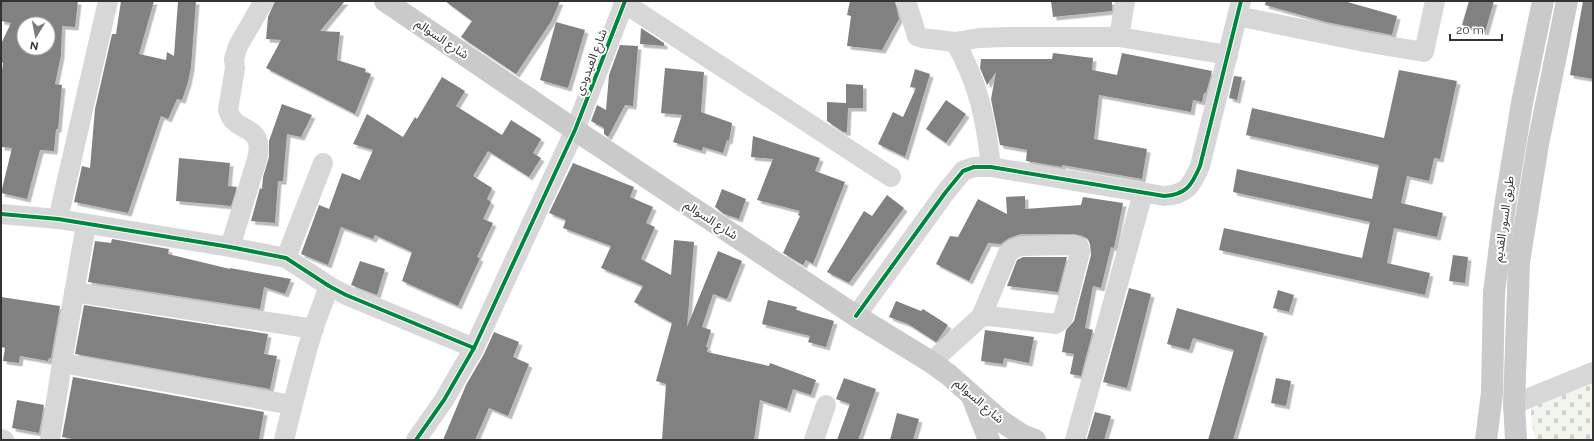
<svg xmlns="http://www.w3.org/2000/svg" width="1594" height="441" font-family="Raleway,'Noto Sans Arabic',sans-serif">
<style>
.cemetery{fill:url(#cemetery-stones)}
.building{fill:#818181;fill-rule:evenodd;filter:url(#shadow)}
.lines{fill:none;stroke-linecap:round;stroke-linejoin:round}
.minor{stroke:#d7d7d7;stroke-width:20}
.major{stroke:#cacaca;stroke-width:22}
.cycleway-casing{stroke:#fff;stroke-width:6}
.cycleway{stroke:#00873e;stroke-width:4}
.labels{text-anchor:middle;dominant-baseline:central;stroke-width:4;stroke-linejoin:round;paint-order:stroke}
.street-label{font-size:12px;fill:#333;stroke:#fff}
</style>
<defs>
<pattern id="cemetery-stones" width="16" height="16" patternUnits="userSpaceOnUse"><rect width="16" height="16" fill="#f1f5ed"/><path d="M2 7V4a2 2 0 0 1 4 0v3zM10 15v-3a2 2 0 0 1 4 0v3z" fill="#cfd2cc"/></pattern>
<filter id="shadow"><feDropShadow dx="3.5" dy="3.5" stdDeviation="0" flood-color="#0004"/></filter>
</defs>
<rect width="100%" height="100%" fill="#fff"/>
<path class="cemetery" d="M1593 377V440H1536L1531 420V404Z"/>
<g class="building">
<path d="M1 1H78L75 27 62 26 61 55 55 84 62 85 58 129H56L54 151 40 150 27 199 1 193 12 148 1 147V78L3 63 1 62V44L11 23 1 21ZM24 24H48V48H24Z"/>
<path d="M121 1H154L139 54 166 60 167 52 174 56 178 1H196L191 67 188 82 182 100 177 99 168 119 161 116 128 213 74 202 82 166 90 168 95 109 112 34H116Z"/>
<path d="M275 1H345L320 31 340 32 337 60 366 69 365 72 371 74 355 114 266 68 281 40 266 39 268 17Z"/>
<path d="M445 1H560L552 20 516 74 461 37 472 21Z"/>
<path d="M850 1H895L899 19 882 50 847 46 851 16 847 15Z"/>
<path d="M1051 1H1112V11L1053 17Z"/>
<path d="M1266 1H1344L1397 16 1392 35 1326 22 1265 5Z"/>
<path d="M1469 1H1494L1485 32 1462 25Z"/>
<path d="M1583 1H1593V79L1570 75Z"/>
<path d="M556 22 585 30 568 88 540 80Z"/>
<path d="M641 28 664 43V46L640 44Z"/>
<path d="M620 45 638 46 633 106 625 105 608 137 604 134V128L591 121 597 105 606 110 609 75Z"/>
<path d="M1053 53 1093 58 1092 70 1117 75 1122 53 1212 71 1206 93H1204L1202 102 1193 100 1191 112 1099 95 1094 139 1147 149 1142 179 1062 165V167L1026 161 1027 150 1000 145 991 99 996 72 987 85 980 68 981 59H1052Z"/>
<path d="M665 68 704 72 701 112 732 123 729 141 727 140 723 153 703 147 702 151 673 142 682 115 661 113Z"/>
<path d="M915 69 930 74 905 157 878 144 893 112 903 117 916 88 910 87Z"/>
<path d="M1399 70 1457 81 1440 159 1434 158 1429 181 1407 176 1401 203 1443 213 1437 237 1394 228 1387 263 1430 273 1425 295 1219 250 1224 228 1362 258 1370 222 1233 192 1237 169 1372 199 1379 165 1246 135 1252 108 1384 138Z"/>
<path d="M1234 76 1242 77 1237 100 1229 98Z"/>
<path d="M442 77 465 91 456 106 502 135 511 120 541 139 533 153 541 158 529 177 488 151 473 176 492 188 487 199 491 202 483 219 493 223 477 257 480 258 458 306 402 281 412 252 375 235 373 239 341 227 328 265 301 254 319 205 329 209 342 173 360 180 373 150 353 144 367 114 403 137 415 117 417 119Z"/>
<path d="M846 84 863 85V108H848L847 132H843L827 121V102L846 103Z"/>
<path d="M946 100 966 114 946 143 926 129Z"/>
<path d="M282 104 312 115 301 137 287 134 283 181H278L275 223 251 221 260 188 262 189 263 177 269 157V141Z"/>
<path d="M753 136 820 158 815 171 845 182 813 264 806 260 803 265 783 253 800 216 798 215 800 211 757 200 773 159 751 157Z"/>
<path d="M179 158 230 163 228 186 237 187 231 206 176 201Z"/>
<path d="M573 163 634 187 630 197 653 207 646 223 655 227 641 259 671 275 674 240 694 242 687 327 718 251 742 261 727 299 713 294 702 327 711 330 706 347H708L707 352 769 366 770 363 816 380 811 395 793 389 787 409 760 400 754 440H662L666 384 656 381 672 323 634 302 643 286 601 268 611 246 563 228 566 220 549 213Z"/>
<path d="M722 189 746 199 739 219 724 214 715 207Z"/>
<path d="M887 195 904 208 849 283 827 272 864 211 872 216Z"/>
<path d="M1025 196V209L1081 205 1083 197 1123 203 1114 248 1111 247 1101 288 1093 286 1085 328 1093 330 1081 376 1070 374 1074 354 1062 352 1066 330 1074 321 1091 255 1090 245 1088 239 1083 236 1074 234H1021L1009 238 1001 244 988 243 969 281 936 264 950 236 958 237 978 199 1007 214 1006 197Z"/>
<path d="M112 239 169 249 168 254 230 269V268L291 279 285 294 264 287 260 309 88 282 95 241 111 243Z"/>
<path d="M1453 255 1468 257 1465 283 1449 281Z"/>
<path d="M1023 257H1067L1058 292 1007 286 1017 260Z"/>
<path d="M360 261 385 269 377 295 351 285Z"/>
<path d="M1129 288 1151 294 1127 388 1103 382Z"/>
<path d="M1278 290 1294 295 1289 312 1273 308Z"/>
<path d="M1 297 60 306 51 358H49L48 361 20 356 19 363 3 361 5 348 1 347Z"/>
<path d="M768 300 797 307 796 310 834 321 826 347 808 342 810 336 762 324Z"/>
<path d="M896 301 921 311 923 309 948 325 938 340 936 342 908 324 889 317Z"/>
<path d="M84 305 268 334 264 354 277 356 270 389 75 354Z"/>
<path d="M1177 308 1264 333 1233 440H1208L1234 350 1193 338 1189 350 1167 344Z"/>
<path d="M985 330 1034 337 1029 363 1004 358 1003 364 981 361Z"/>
<path d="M494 332 519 342 513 357 529 364 508 416 489 408 475 440H443L466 385 484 354Z"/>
<path d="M73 377 264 412 259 440H78L62 437Z"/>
<path d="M844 378 876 389 858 440H837L850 404 836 399Z"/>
<path d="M1276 378 1291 381 1286 406 1271 403Z"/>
<path d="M17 400 44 405 39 433 12 428Z"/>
<path d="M1095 412 1111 416 1104 440 1087 439Z"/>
<path d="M897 413 919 419 913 440H890Z"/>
</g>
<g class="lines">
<g class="minor">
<path d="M906 1 917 36 922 38 955 42"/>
<path d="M624 3 891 177"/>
<path d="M1237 16 1370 43 1424 52 1435 1"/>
<path d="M1119 37 1125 1"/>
<path d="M991 167C986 120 979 84 955 42L979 38 1007 37H1119L1228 55"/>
<path d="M1 214 58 219 230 247 286 258 329 286 346 295 474 348"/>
<path d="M58 219 108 1"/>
<path d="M230 247 258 156C263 122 235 135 228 110L235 68 234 59 238 46 264 1"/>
<path d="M286 258 323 163"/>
<path d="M74 292 314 329"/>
<path d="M856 316 945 193 963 171 974 167H991L1164 196C1186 195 1192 185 1200 166L1241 1"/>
<path d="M931 362 981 317 989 316 1056 324 1063 318 1080 252 1079 247 1074 245 1021 246 1013 249 1008 253 981 317"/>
<path d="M62 363 292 405"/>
<path d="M1514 404 1593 372"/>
<path d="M1 439 4 440"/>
<path d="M50 440 62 363 86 224"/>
<path d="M284 440C293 403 302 366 313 330 318 315 324 301 329 286"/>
<path d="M416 440 444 400 474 348 575 130 625 1"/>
<path d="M814 440 826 405"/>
<path d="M1075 440 1143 193"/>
</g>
<g class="major">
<path d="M385 1 575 130 856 316 931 362 949 375 1001 421 1022 435 1035 440"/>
<path d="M973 399 989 440"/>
<path d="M1486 440 1492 393 1494 293 1505 206 1522 103 1543 1"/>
<path d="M1516 440 1514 404 1519 262 1538 144 1567 1"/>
</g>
<defs>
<g id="cycleway">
<path d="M1 214 58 219 230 247 286 258 329 286 346 295 474 348"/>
<path d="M856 316 945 193 963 171 974 167H991L1164 196C1186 195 1192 185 1200 166L1241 1"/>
<path d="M416 440 444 400 474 348 575 130 625 1"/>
</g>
</defs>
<use href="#cycleway" class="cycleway-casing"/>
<use href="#cycleway" class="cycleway"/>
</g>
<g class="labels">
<g class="street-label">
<text transform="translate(442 39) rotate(34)">شارع السوالم</text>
<text transform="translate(591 62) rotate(-69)">شارع العيدودي</text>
<text transform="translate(1504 219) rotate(-82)">طريق السور القديم</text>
<text transform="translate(711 220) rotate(33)">شارع السوالم</text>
<text transform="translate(979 401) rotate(41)">شارع السوالم</text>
</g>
</g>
<rect width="1594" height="441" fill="none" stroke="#333333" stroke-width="4"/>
<g transform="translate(36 36) rotate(190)"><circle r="19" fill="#ffffff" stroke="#adadad"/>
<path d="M0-3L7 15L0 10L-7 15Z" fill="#7a7a7a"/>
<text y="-6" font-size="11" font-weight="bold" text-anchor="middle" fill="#333333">N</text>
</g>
<path d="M1450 34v6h52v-6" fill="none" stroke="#333333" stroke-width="2"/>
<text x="1456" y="34" font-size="12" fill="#333333" stroke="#ffffff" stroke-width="3" paint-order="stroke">20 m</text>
</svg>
